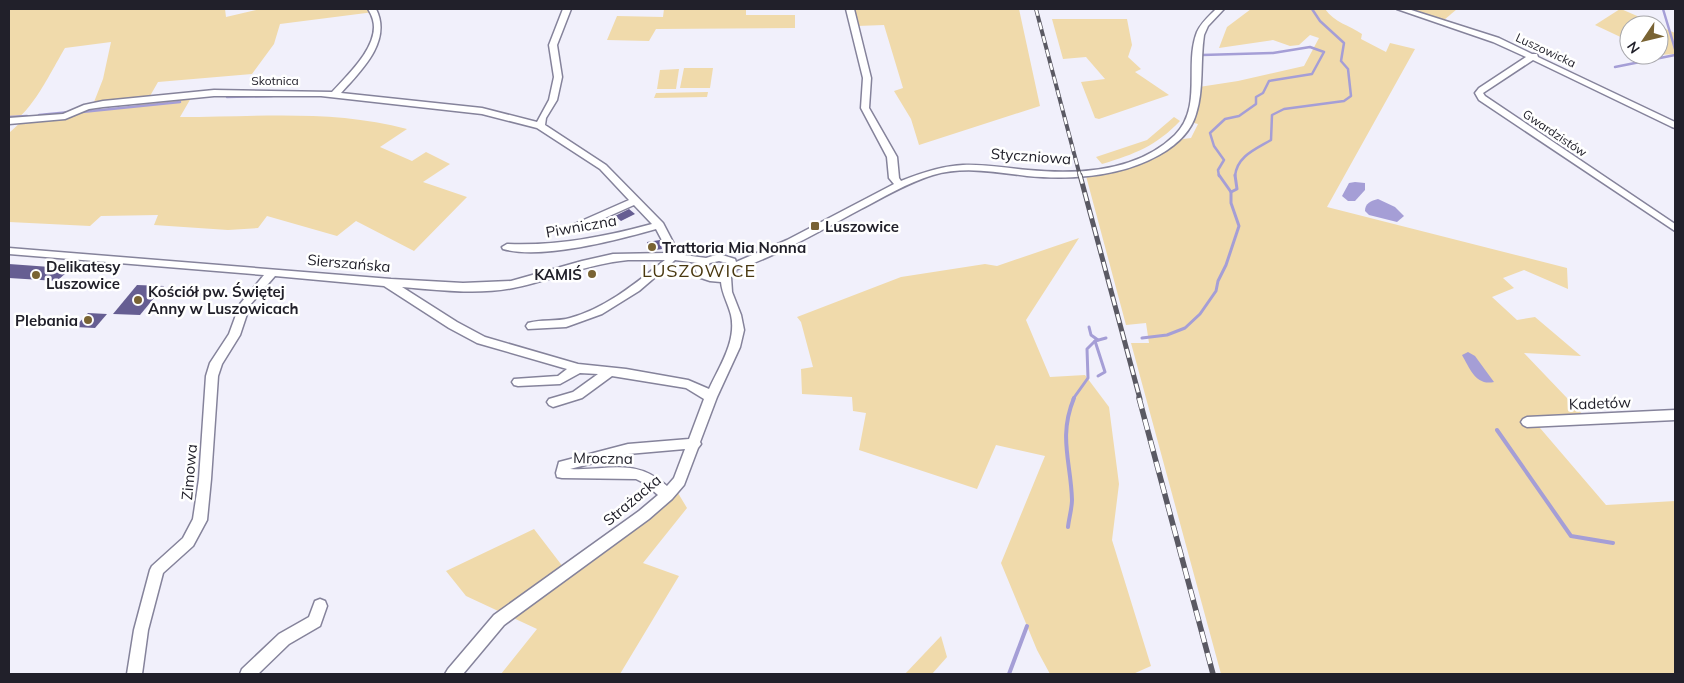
<svg xmlns="http://www.w3.org/2000/svg" width="1684" height="683" font-family="Mulish,sans-serif">
<style>
.green{fill:#f0daab}
.water{fill:#a59ed6}
.lines{fill:none;stroke-linecap:round;stroke-linejoin:round}
.stream-far2{stroke:#a59ed6;stroke-width:2.5}
.stream-far1{stroke:#a59ed6;stroke-width:3}
.stream{stroke:#a59ed6;stroke-width:4}
.building{fill:#665e92}
.minor-casing{stroke:#85839b;stroke-width:3}
.minor{fill:#fff;fill-rule:evenodd}
.rail-far2-casing{stroke:#5a5963;stroke-width:4}
.rail-far1-casing{stroke:#5a5963;stroke-width:5}
.rail-casing{stroke:#5a5963;stroke-width:5.5}
.rail-far2{stroke:#fff;stroke-width:2.5;stroke-dasharray:7;stroke-linecap:butt}
.rail-far1{stroke:#fff;stroke-width:3;stroke-dasharray:9;stroke-linecap:butt}
.rail{stroke:#fff;stroke-width:4;stroke-dasharray:11;stroke-linecap:butt}
.poi-dot{fill:#796333;stroke:#fff;stroke-width:2}
.labels{text-anchor:middle;dominant-baseline:central;stroke-width:5;stroke-linejoin:round;paint-order:stroke}
.far-street-label{font-size:12px;fill:#21202a;stroke:#fff}
.street-label{font-size:15px;fill:#21202a;stroke:#fff}
.poi-label{font-size:15px;font-weight:bold;fill:#21202a;stroke:#fff;text-anchor:start}
.quarter-label{font-size:18px;letter-spacing:1px;fill:#493810;stroke:#fff}
</style>
<rect width="100%" height="100%" fill="#f1f0fb"/>
<g class="green">
<path d="M9 9H225L226 17 260 9H371L374 12 280 24 274 44 252 74 158 82 150 96 94 102 103 79 111 42 65 48C55 64 28 121 9 122Z"/>
<path d="M664 9H746V15H795V28L656 29 649 41 607 40 617 16 663 17Z"/>
<path d="M853 9H1019L1040 106 919 145 911 119 894 91 903 88 884 25 857 26Z"/>
<path d="M1251 9H1325C1335 23 1349 25 1362 34L1361 39 1386 52 1390 43 1415 49 1327 207 1567 268 1568 289 1524 270 1503 278 1514 288 1492 297 1517 320 1535 317 1581 356 1524 353 1588 420 1534 421 1606 505 1675 501V674H1221L1131 343H1149L1146 323 1126 325 1086 176 1136 165 1154 159 1183 139 1191 138 1198 124 1194 123 1199 87 1238 81 1304 66 1319 38 1310 35 1299 45 1290 46 1273 40 1219 48 1227 27Z"/>
<path d="M1406 9H1457L1444 20Z"/>
<path d="M1620 9H1621L1658 25H1629V41L1595 25Z"/>
<path d="M1052 19H1127L1132 45 1128 57 1141 69 1135 72 1169 95 1099 119 1095 118 1081 82 1105 79 1086 57 1063 59Z"/>
<path d="M1659 26 1675 33V54L1659 55Z"/>
<path d="M684 68H713L710 88H680Z"/>
<path d="M679 69 676 89H657L660 70Z"/>
<path d="M708 92 707 97 654 98 656 93Z"/>
<path d="M191 98 180 117C256 117 333 109 407 129L380 147 412 161 426 152 450 164 423 182 467 197 414 251 356 221 337 236 267 216 258 228 228 230 154 225 158 215 101 216 90 226 9 222V133L21 122 54 120 79 113 132 107 147 101Z"/>
<path d="M1174 117 1180 121C1156 146 1135 154 1102 164L1096 157 1147 140Z"/>
<path d="M1079 238 1026 320 1050 377 1085 375 1109 407 1119 484 1112 540 1151 666 1133 674H1050L1037 650 1001 563 1045 456 996 445 977 489 859 450 866 413 853 411 852 397 802 394 801 369 813 367 801 322 797 317 901 277 985 264 997 266Z"/>
<path d="M678 493 687 508 643 563 679 576 620 674H501L537 629 466 596 446 571 534 529 570 576 661 510Z"/>
<path d="M941 636 947 657 932 674H905Z"/>
</g>
<g class="water">
<path d="M1355 182 1365 183V190L1355 201H1348L1342 196 1349 183Z"/>
<path d="M1378 199 1395 207 1404 216 1397 222 1369 215 1365 211C1365 203 1371 201 1378 199Z"/>
<path d="M1468 352 1475 356 1494 382C1476 386 1470 369 1462 355Z"/>
</g>
<g class="lines">
<g class="stream-far2">
<path d="M1663 9 1675 49"/>
<path d="M1202 55 1273 53 1310 47 1324 52 1312 74 1269 81 1263 93 1256 97V104L1239 116 1225 119 1210 133 1214 146 1224 160 1218 170 1219 176"/>
<path d="M1615 67 1675 55"/>
<path d="M227 97 272 96"/>
<path d="M82 112 180 102"/>
<path d="M39 115 70 112"/>
<path d="M9 117 27 116"/>
<path d="M1235 176C1237 156 1256 149 1271 140L1272 115 1284 109 1344 101 1351 96 1348 69 1341 61 1344 43 1320 21 1312 9"/>
</g>
<g class="stream-far1">
<path d="M1219 175 1231 192"/>
<path d="M1089 327 1091 335 1098 340"/>
<path d="M1142 338 1167 335 1185 328 1200 314 1216 291 1218 281 1226 265 1239 226 1231 203V192L1237 189 1235 175"/>
<path d="M1095 341 1105 372 1098 376"/>
<path d="M1073 399 1088 378 1087 349 1095 341 1106 338"/>
</g>
<g class="stream">
<path d="M1497 430 1571 536 1613 543"/>
<path d="M1068 527C1069 518 1072 508 1072 500 1071 462 1058 437 1074 398"/>
<path d="M1009 674 1027 626"/>
</g>
</g>
<g class="building">
<path d="M629 209 635 214 621 221 615 216Z"/>
<path d="M660 240 662 249 649 251 647 242Z"/>
<path d="M9 264 64 268 63 271 67 272 57 281 9 278Z"/>
<path d="M137 285 164 286 140 315 113 314Z"/>
<path d="M88 313 107 314 95 328 75 327Z"/>
</g>
<g class="lines">
<defs>
<g id="minor">
<path d="M368 9H376C392 41 362 70 341 93L482 108 537 122 549 100 554 77 549 45 563 9H571L557 45 562 77 557 100 546 118 545 125 606 165 663 223 675 246 677 254 706 258 719 254 735 259 736 262 787 240 894 184 889 178 887 157 861 108 863 78 846 9H854L871 78 869 108 897 157 899 178 901 181C921 173 941 166 963 165 985 164 1006 168 1028 170 1078 175 1137 172 1175 135 1203 107 1184 65 1197 32 1201 23 1209 16 1216 9H1224L1208 26 1204 35C1200 61 1204 89 1196 114 1191 132 1175 146 1159 155 1120 177 1071 180 1027 176 995 172 964 166 933 175 907 183 884 197 861 209 820 231 779 255 735 270L736 272 731 277 732 292 741 315 744 330 740 347 717 397 700 442 701 444 698 448 684 485 672 499 649 519 504 625 463 674H445L448 669 494 615 639 511 658 495 644 483 636 479 562 478 557 477 556 473 559 462 628 444 689 439 704 399 686 388 612 376 582 398 553 407 549 405 547 402 549 399 573 392 598 374 580 373 560 384 518 386 514 385 512 382 514 379 558 376 567 369 477 343 449 328 384 286 275 276 250 305 240 335 222 364 218 376 211 479 207 520 193 546 163 573 148 630 142 674H127L134 630 150 570 152 566 183 538 193 519 199 479 206 376 210 363 229 334 240 304 264 275 9 254V248L391 279 463 283 511 281 582 261 613 254 666 253 665 246 656 229C617 240 542 260 503 249L502 247 507 244C557 246 604 237 652 224L634 205 578 230H570L569 228 570 226 629 200 600 169 537 128 482 114 321 96H214L103 107 89 109 65 119 9 124V118L63 114 84 105 103 101 214 90 332 92C348 75 380 45 373 20 372 16 370 12 368 9ZM628 260H665C636 283 606 308 570 318 556 322 542 319 528 323L526 326 528 329 566 327 602 314 639 291 675 260 698 263 695 268 698 277 710 281 721 282C722 294 728 303 731 315 737 341 719 367 709 389L688 380 626 369 578 364 485 337 457 322 402 287C438 290 478 295 513 288 553 280 587 264 628 260ZM719 261 727 263 729 269 717 275 707 272 705 268 710 263ZM685 449 674 478 667 486C635 457 608 471 570 469L628 454Z"/>
<path d="M1397 9H1408L1499 38 1532 54H1537L1538 57 1675 122V128L1672 127 1533 60 1483 93 1485 96 1675 224V231L1479 100 1475 93 1479 88 1526 57 1493 42Z"/>
<path d="M1675 410V420L1527 427 1523 425 1521 422 1523 419 1527 417Z"/>
<path d="M320 599 325 601 327 606 320 626 289 644 258 674H240L242 669 279 634 309 617 315 601Z"/>
</g>
</defs>
<use href="#minor" class="minor-casing"/>
<use href="#minor" class="minor"/>
<defs>
<path id="rail-far2" d="M1036 9 1080 176"/>
<path id="rail-far1" d="M1080 175 1140 399"/>
<path id="rail" d="M1139 398 1213 674"/>
</defs>
<use href="#rail-far2" class="rail-far2-casing"/>
<use href="#rail-far1" class="rail-far1-casing"/>
<use href="#rail" class="rail-casing"/>
<use href="#rail-far2" class="rail-far2"/>
<use href="#rail-far1" class="rail-far1"/>
<use href="#rail" class="rail"/>
</g>
<g class="poi-dot">
<rect x="810" y="221" width="10" height="10" rx="2.5"/>
<circle cx="652" cy="247" r="5"/>
<circle cx="592" cy="274" r="5"/>
<circle cx="36" cy="275" r="5"/>
<circle cx="138" cy="300" r="5"/>
<circle cx="88" cy="320" r="5"/>
</g>
<g class="labels">
<g class="far-street-label">
<text transform="translate(1546 50) rotate(25)">Luszowicka</text>
<text x="275" y="80">Skotnica</text>
<text transform="translate(1555 133) rotate(34)">Gwardzistów</text>
</g>
<g class="street-label">
<text transform="translate(1031 156) rotate(4)">Styczniowa</text>
<text transform="translate(581 226) rotate(-10)">Piwniczna</text>
<text transform="translate(349 263) rotate(5)">Sierszańska</text>
<text transform="translate(1600 403) rotate(-2)">Kadetów</text>
<text transform="translate(603 458) rotate(1)">Mroczna</text>
<text transform="translate(189 472) rotate(-85)">Zimowa</text>
<text transform="translate(632 500) rotate(-40)">Strażacka</text>
</g>
<g class="poi-label">
<text x="825" y="226">Luszowice</text>
<text x="662" y="247">Trattoria Mia Nonna</text>
<text x="46" y="266">Delikatesy<tspan x="46" dy="17">Luszowice</tspan></text>
<text x="582" y="274" text-anchor="end">KAMIŚ</text>
<text x="148" y="291">Kościół pw. Świętej<tspan x="148" dy="17">Anny w Luszowicach</tspan></text>
<text x="78" y="320" text-anchor="end">Plebania</text>
</g>
<g class="quarter-label">
<text x="699" y="270">LUSZOWICE</text>
</g>
</g>
<rect width="1684" height="683" fill="none" stroke="#21202a" stroke-width="20"/>
<g transform="translate(1644 40) rotate(235)"><circle r="24" fill="#ffffff" stroke="#a6a6aa"/>
<path d="M0-4L9 19L0 12L-9 19Z" fill="#796333"/>
<text y="-8" font-size="14" font-weight="bold" text-anchor="middle" fill="#21202a">N</text>
</g>
</svg>
